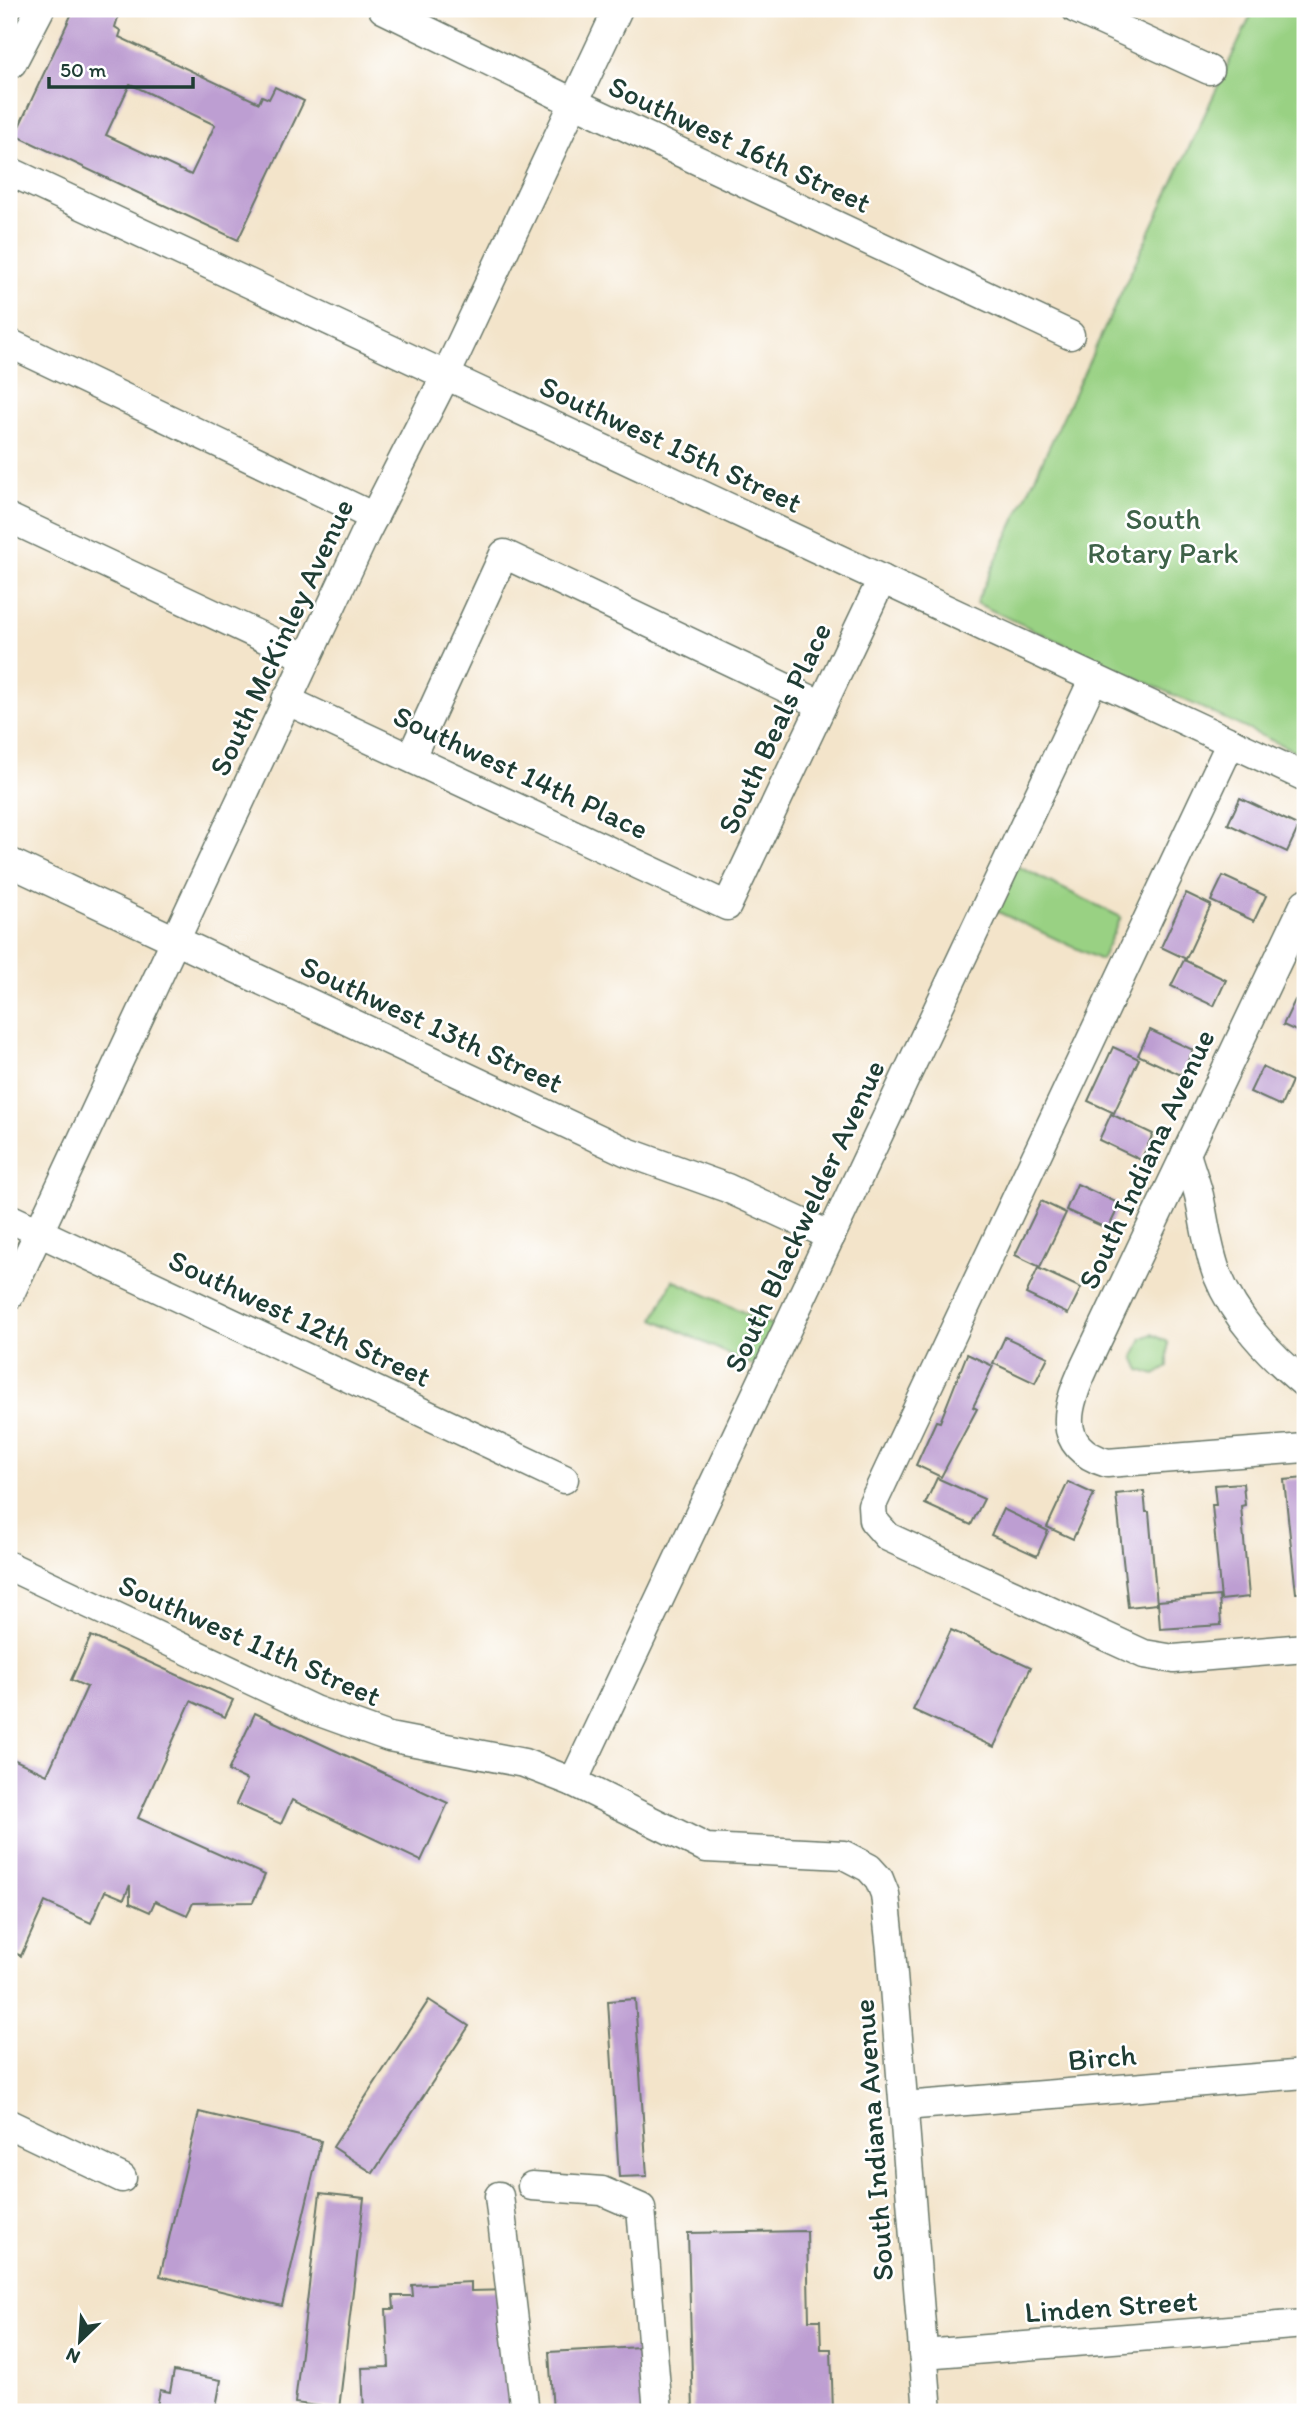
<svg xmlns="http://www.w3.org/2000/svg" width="1314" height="2421" font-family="Itim,sans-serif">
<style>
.green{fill:#99d183;stroke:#5c875c;stroke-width:2}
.building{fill:#bd9ed2;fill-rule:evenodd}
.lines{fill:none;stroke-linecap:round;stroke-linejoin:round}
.minor-casing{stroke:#697768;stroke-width:31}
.minor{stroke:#fff;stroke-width:28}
.labels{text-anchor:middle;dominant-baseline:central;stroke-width:5;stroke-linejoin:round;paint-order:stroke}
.street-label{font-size:30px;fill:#1f3d34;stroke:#fff}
.park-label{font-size:30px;fill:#3e6248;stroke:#fff}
</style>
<rect width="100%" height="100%" fill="#fff"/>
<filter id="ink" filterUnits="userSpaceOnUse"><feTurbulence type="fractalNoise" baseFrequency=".0143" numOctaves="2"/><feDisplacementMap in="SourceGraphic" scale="14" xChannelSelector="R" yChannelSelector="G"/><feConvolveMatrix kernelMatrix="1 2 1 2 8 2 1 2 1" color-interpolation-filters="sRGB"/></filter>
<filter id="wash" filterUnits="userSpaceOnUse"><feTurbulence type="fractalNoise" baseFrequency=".00686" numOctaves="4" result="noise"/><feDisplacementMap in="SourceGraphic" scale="28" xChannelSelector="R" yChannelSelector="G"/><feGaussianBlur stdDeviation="1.57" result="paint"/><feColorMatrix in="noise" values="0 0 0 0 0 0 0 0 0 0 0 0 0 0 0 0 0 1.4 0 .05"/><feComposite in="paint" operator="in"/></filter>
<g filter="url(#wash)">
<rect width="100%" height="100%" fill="#f3e4ca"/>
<g class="green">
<path d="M1254 9H1305V756L976 603Z"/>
<path d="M1017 866 1121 917 1101 960 996 911Z"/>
<path d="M673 1280 774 1326 756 1367 654 1319Z"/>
<path d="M1152 1334 1168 1342V1367L1155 1375 1140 1370 1134 1357 1142 1338Z"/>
</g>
<g id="blocks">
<g class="building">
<path d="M74 9H108L119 14 115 27 121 31 119 37 259 103 262 96 269 99 275 87 304 101 238 240 15 135ZM130 84 215 125 191 175 106 135Z"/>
<path d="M1240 798 1299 826 1287 852 1228 824Z"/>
<path d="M1223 876 1266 896 1254 921 1211 901Z"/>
<path d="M1186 893 1211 905 1186 959 1161 947Z"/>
<path d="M1184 960 1226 980 1214 1006 1171 986Z"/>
<path d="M1295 1000 1305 1005V1035L1283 1025Z"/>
<path d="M1150 1030 1193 1050 1181 1075 1138 1055Z"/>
<path d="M1113 1047 1139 1059 1114 1113 1088 1101Z"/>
<path d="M1262 1067 1292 1081 1281 1106 1250 1092Z"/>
<path d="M1111 1114 1153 1134 1141 1160 1099 1140Z"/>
<path d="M1077 1184 1120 1204 1108 1229 1066 1210Z"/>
<path d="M1041 1201 1066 1213 1040 1267 1015 1255Z"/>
<path d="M1038 1268 1081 1288 1068 1314 1026 1294Z"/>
<path d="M1005 1337 1048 1357 1035 1383 993 1363Z"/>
<path d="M967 1354 993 1366 973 1407 977 1409 941 1477 916 1465 936 1421 940 1422Z"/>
<path d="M937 1478 984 1499 971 1525 925 1504Z"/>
<path d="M1305 1478V1593H1296L1284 1480Z"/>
<path d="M1068 1482 1094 1494 1073 1539 1047 1527Z"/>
<path d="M1243 1483 1245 1505 1241 1506 1249 1597 1221 1600 1212 1505H1216L1214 1485Z"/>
<path d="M1144 1491 1146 1512H1149L1157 1604 1128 1607 1116 1494Z"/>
<path d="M1003 1509 1048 1531 1037 1556 991 1535Z"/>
<path d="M1219 1596 1221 1625 1160 1629 1158 1601Z"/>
<path d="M951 1630 1031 1667 994 1747 913 1710Z"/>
<path d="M91 1636 233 1700 225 1717 191 1701 138 1818 265 1875 253 1902 193 1903 187 1915 155 1901 150 1912 130 1903V1885L124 1899 105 1891 91 1923 45 1902 21 1956 9 1950V1757L47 1775 87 1687 71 1680Z"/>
<path d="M255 1713 448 1803 421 1861 292 1800 281 1824 236 1804 247 1780 228 1771Z"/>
<path d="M635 1999 647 2176 619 2177 608 2001Z"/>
<path d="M429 2000 469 2026 373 2173 333 2147Z"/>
<path d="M199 2112 321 2141 282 2306 160 2276Z"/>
<path d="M320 2193 364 2198 339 2409 295 2403Z"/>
<path d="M807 2231 809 2320H820L821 2349H831L833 2412H693L688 2233Z"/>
<path d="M471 2282V2291L510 2290 516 2412H364L362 2368 389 2367 386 2309H394L393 2296H413L412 2285Z"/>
<path d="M640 2347 644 2412H553L549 2352Z"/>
<path d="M174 2371 221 2380 215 2412H156L160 2390 170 2392Z"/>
</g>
</g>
</g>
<g filter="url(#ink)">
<use href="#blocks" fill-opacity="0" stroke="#697768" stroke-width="2"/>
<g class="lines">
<defs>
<g id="minor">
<path d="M383 9 573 102 1070 335"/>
<path d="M1076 9 1209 70"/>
<path d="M9 62 12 63 40 9"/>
<path d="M9 171 1305 777"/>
<path d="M9 343 374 517"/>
<path d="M9 518 307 658"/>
<path d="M286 700 727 906 882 579"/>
<path d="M1231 742 872 1505 873 1520 888 1537 1144 1654 1174 1659 1305 1648"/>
<path d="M411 757 504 554 822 705"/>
<path d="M9 862 627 1152 727 1188 831 1236"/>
<path d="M1305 903 1085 1366C1067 1405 1053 1446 1107 1463L1305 1448"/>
<path d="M1186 1153C1190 1169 1197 1184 1200 1200 1205 1225 1208 1250 1217 1274 1235 1319 1269 1354 1305 1384"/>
<path d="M9 1218 564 1479"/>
<path d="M9 1296 365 534 446 375 618 9"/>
<path d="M9 1566 314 1710 389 1737 524 1763 573 1782 706 1848 844 1855 869 1868 879 1879 885 1894 891 1950 928 2412"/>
<path d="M573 1782 1094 678"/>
<path d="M904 2106 1305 2074"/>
<path d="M9 2124 122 2178"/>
<path d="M532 2186 602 2191 641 2208 658 2412"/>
<path d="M499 2196 525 2412"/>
<path d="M923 2354 1305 2324"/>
</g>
</defs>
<use href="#minor" class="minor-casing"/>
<use href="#minor" class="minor"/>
</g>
</g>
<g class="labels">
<g class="street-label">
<text transform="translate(740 144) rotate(25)">Southwest 16th Street</text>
<text transform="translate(671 444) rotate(25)">Southwest 15th Street</text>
<text transform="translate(281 637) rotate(-65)">South McKinley Avenue</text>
<text transform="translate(774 728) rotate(-65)">South Beals Place</text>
<text transform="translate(521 772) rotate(25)">Southwest 14th Place</text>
<text transform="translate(432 1024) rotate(25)">Southwest 13th Street</text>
<text transform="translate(1146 1159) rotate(-65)">South Indiana Avenue</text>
<text transform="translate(804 1216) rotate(-65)">South Blackwelder Avenue</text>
<text transform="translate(300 1318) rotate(25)">Southwest 12th Street</text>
<text transform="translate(250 1640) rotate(24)">Southwest 11th Street</text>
<text transform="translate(1102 2057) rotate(-5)">Birch</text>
<text transform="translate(873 2140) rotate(-94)">South Indiana Avenue</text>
<text transform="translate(1111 2306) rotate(-4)">Linden Street</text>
</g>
<g class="park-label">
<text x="1163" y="518">South<tspan x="1163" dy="34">Rotary Park</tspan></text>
</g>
</g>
<rect width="1314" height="2421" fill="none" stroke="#fff" stroke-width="35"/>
<g transform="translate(80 2341) rotate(205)" stroke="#ffffff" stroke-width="5" paint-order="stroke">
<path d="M0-5L12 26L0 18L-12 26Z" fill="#1f3d34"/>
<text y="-10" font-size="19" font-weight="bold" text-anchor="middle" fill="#1f3d34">N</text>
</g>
<path d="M49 77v10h144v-10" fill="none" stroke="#1f3d34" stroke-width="3.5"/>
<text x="60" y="77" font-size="21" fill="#1f3d34" stroke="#ffffff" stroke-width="5" paint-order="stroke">50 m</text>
</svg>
